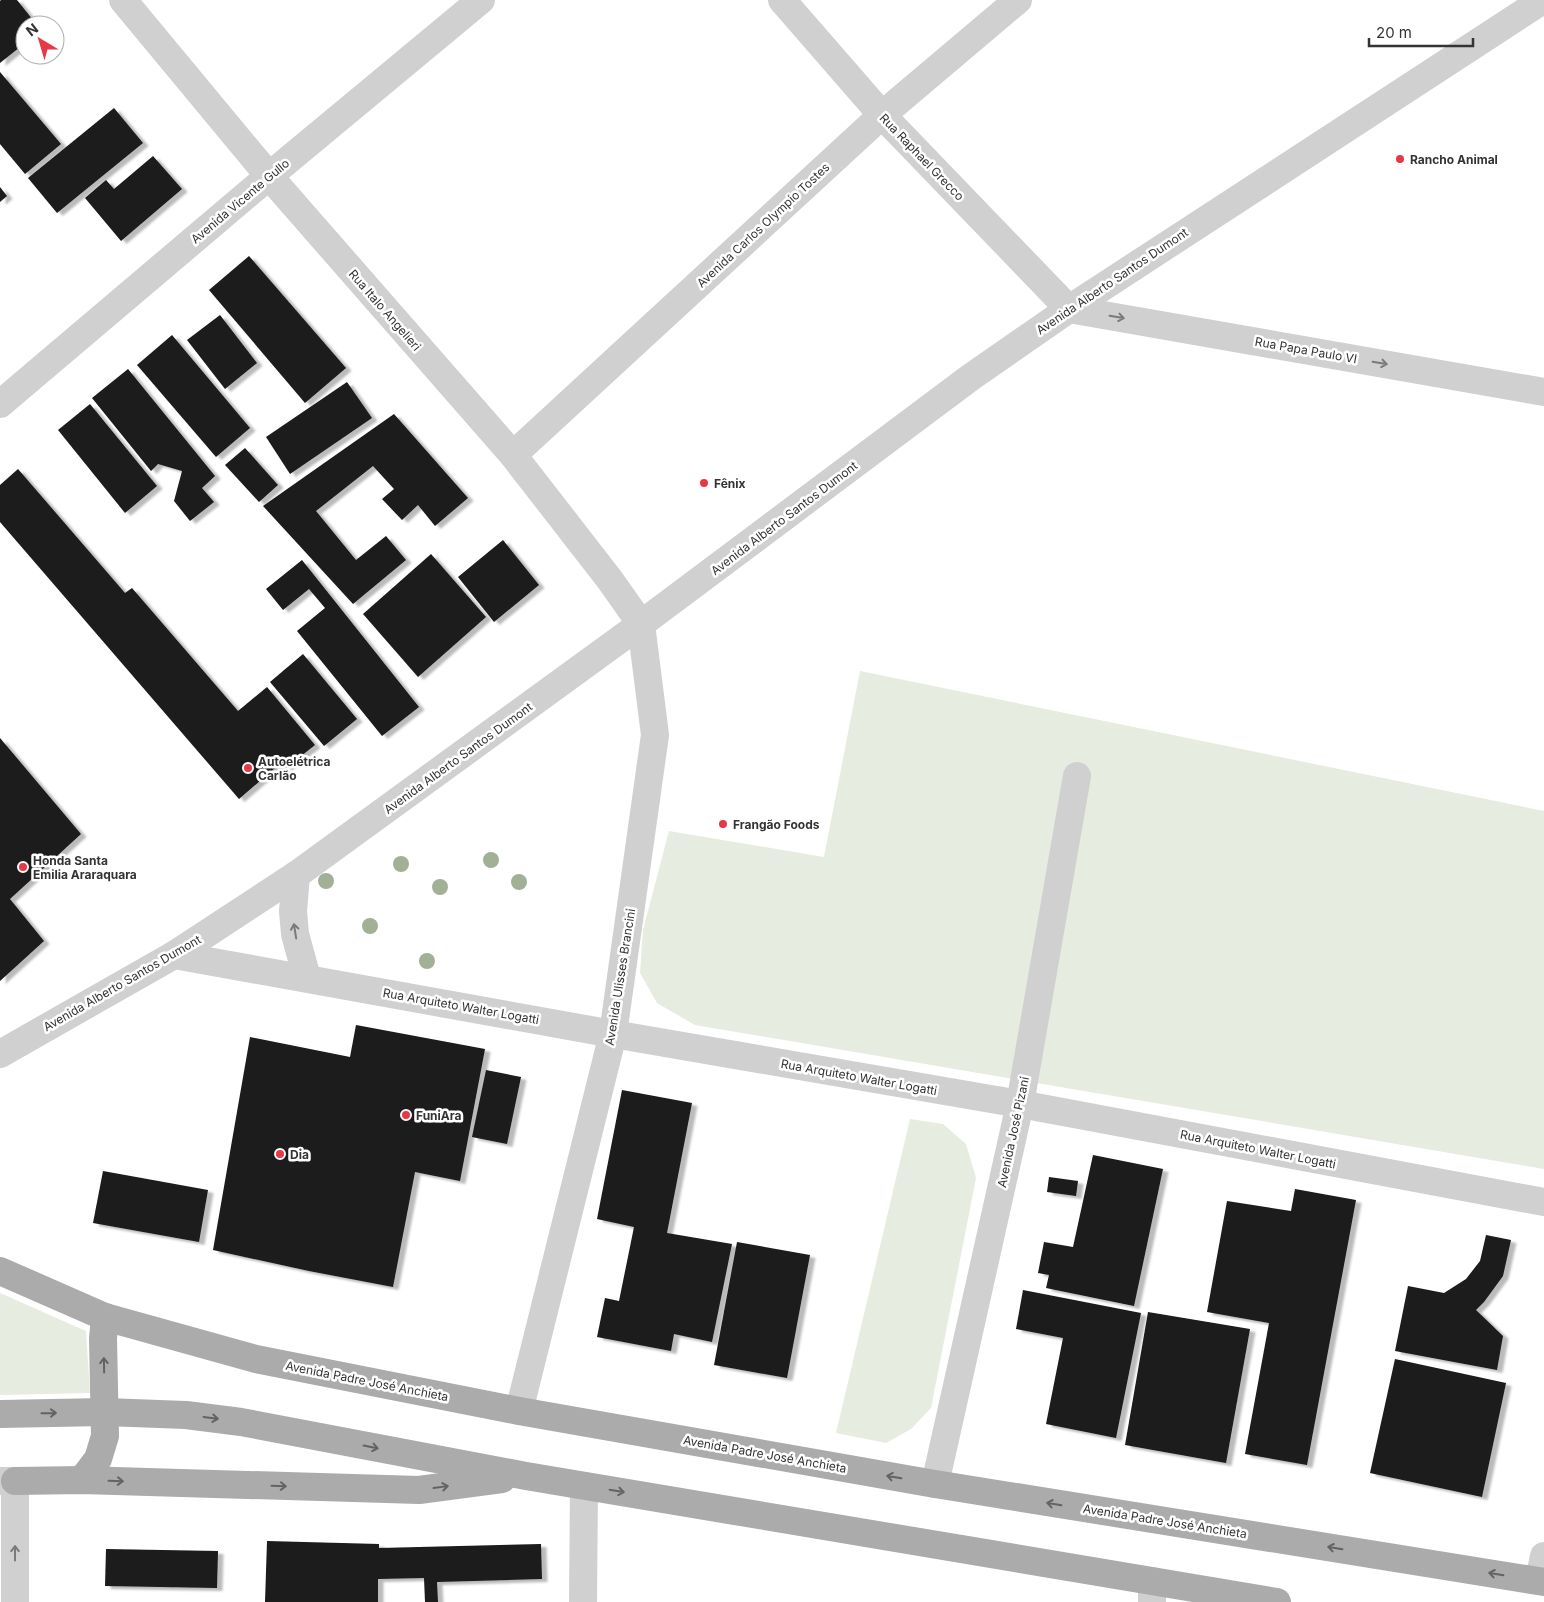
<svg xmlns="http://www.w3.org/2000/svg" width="1544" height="1602" font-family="Inter,sans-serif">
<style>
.green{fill:#e6ecdf}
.building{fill:#1a1a1a;filter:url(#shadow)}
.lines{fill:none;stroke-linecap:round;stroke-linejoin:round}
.minor{stroke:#d0d0d0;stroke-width:28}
.major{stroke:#ababab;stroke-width:28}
.tree{fill:#a2b095}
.oneway{stroke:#7a7a7a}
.oneway2{stroke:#636363}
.poi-dot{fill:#e63946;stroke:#fff;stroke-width:2}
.labels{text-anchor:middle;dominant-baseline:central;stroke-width:5;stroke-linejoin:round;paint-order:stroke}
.street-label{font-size:12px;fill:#333;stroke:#fff}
.poi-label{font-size:12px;font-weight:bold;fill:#333;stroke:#fff;text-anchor:start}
</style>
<defs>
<filter id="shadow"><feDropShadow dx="5.5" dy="3" stdDeviation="1" flood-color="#0004"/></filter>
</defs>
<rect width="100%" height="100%" fill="#fff"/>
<g class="green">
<path d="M860 671 1544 811V1169L695 1025 657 1003 640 973 643 930 669 831 824 857Z"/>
<path d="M910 1119 943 1124 966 1144 976 1178 931 1408 911 1429 886 1443 836 1433Z"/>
<path d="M0 1293 86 1331 90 1393 0 1395Z"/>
</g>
<g class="building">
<path d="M1 0H17L37 25H25V43L0 63V1Z"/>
<path d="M0 72 61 144 25 174 0 144Z"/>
<path d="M114 108 143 143 57 213 28 178Z"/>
<path d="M153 156 182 189 121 241 85 198 106 180 114 189Z"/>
<path d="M0 187 7 196 0 202Z"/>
<path d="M249 256 346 368 305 403 209 290Z"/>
<path d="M220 315 257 363 225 389 187 340Z"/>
<path d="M172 335 250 428 216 457 137 365Z"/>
<path d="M128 369 215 476 202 488 214 502 190 521 174 501 182 471 158 464 151 471 92 398Z"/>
<path d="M347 382 372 418 290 474 266 437Z"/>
<path d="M90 404 157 486 125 513 58 430Z"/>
<path d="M394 414 468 498 435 526 418 505 402 520 382 499 394 489 373 466 316 511 356 560 386 536 406 560 353 604 263 506Z"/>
<path d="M245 448 278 485 259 502 225 465Z"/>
<path d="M18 469 125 593 132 588 238 711 267 687 315 745 286 768 282 762 239 799 0 522V485Z"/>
<path d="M503 540 539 585 494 622 458 577Z"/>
<path d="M431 554 486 617 418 677 363 614Z"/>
<path d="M302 560 419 707 382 736 297 631 325 608 309 589 283 610 266 589Z"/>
<path d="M303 654 357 719 324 746 270 682Z"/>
<path d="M0 738 81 834 10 899 44 941 0 981Z"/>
<path d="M356 1025 485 1049 460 1181 415 1172 393 1287 309 1271 213 1250 250 1037 350 1057Z"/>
<path d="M486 1070 521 1077 507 1144 472 1137Z"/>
<path d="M622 1090 692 1103 667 1233 732 1244 712 1342 674 1334 671 1351 597 1337 605 1298 619 1301 634 1227 597 1219Z"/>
<path d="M1093 1155 1163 1169 1134 1306 1046 1288 1049 1275 1038 1273 1044 1242 1073 1247Z"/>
<path d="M103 1171 208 1190 199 1242 93 1223Z"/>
<path d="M1049 1177 1078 1181 1076 1196 1047 1192Z"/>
<path d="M1295 1189 1356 1200 1307 1465 1245 1454 1269 1323 1207 1312 1227 1201 1291 1211Z"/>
<path d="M1486 1235 1511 1240 1503 1276 1484 1302 1476 1310 1503 1336 1497 1370 1395 1351 1408 1286 1444 1293 1466 1279 1480 1261Z"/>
<path d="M737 1242 810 1255 787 1378 714 1365Z"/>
<path d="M1023 1290 1141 1313 1116 1438 1046 1424 1063 1338 1016 1329Z"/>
<path d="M1148 1312 1250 1329 1226 1463 1125 1445Z"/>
<path d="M1395 1359 1506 1383 1482 1497 1370 1473Z"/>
<path d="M267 1541 379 1544V1548L541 1544 542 1579 437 1582 438 1602H425L424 1578 378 1579V1602H265Z"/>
<path d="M106 1549 218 1551 217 1588 105 1586Z"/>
</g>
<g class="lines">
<g class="minor">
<path d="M123 0 269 176 513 455 610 580 641 624 655 735 613 1034 519 1411"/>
<path d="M782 0 882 115 1069 309 1544 392"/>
<path d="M0 404 269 176 481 0"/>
<path d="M513 455 882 115 1018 0"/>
<path d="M296 875 293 911 295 934 307 978"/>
<path d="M174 955 613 1034 1020 1104 1544 1202"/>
<path d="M0 1054 174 955 296 875 641 624 971 377 1069 309 1543 0"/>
<path d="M0 1481H15V1602"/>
<path d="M935 1484 1020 1104 1077 776"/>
<path d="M1539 1581 1544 1556"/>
<path d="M583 1602 584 1486"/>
<path d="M1152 1602V1581"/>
</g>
<g class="major">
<path d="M0 1271 105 1317 256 1359 519 1411 935 1484 1544 1582"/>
<path d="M0 1414 105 1412 186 1415 241 1422 526 1476 1277 1602"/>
<path d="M82 1480 98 1459 105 1436 103 1338 105 1317"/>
<path d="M15 1481 82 1480 419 1490 502 1479"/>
</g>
</g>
<g class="tree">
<circle cx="491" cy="860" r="8"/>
<circle cx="401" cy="864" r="8"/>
<circle cx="326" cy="881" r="8"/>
<circle cx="519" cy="882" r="8"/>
<circle cx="440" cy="887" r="8"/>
<circle cx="370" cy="926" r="8"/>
<circle cx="427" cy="961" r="8"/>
</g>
<defs><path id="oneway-shaft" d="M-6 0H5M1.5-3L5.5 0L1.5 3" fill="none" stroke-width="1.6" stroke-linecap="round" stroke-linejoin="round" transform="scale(1.25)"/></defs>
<g class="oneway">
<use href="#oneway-shaft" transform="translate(1117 317) rotate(10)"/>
<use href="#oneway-shaft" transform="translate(1380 363) rotate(10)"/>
<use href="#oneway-shaft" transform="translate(295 931) rotate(-99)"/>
<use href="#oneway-shaft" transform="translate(15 1553) rotate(-90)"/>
</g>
<g class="oneway2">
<use href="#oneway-shaft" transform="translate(104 1365) rotate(-91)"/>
<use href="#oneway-shaft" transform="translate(49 1413) rotate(-1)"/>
<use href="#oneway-shaft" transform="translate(211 1418) rotate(7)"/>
<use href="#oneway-shaft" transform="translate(371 1447) rotate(11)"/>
<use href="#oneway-shaft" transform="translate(894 1477) rotate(-170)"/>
<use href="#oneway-shaft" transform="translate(116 1481) rotate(2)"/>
<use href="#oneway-shaft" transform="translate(279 1486) rotate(2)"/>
<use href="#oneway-shaft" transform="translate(441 1487) rotate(-8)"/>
<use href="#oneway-shaft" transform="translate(617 1491) rotate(10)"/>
<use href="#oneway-shaft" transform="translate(1054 1504) rotate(-171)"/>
<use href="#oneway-shaft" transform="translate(1335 1548) rotate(-171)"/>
<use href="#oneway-shaft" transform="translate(1496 1574) rotate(-171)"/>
</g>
<g class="poi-dot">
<circle cx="1400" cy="159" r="5"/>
<circle cx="704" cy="483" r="5"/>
<circle cx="248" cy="768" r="5"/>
<circle cx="723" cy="824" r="5"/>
<circle cx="23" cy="867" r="5"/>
<circle cx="406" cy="1115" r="5"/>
<circle cx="280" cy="1154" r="5"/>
</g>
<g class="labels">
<g class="street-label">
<text transform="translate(922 157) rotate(46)">Rua Raphael Grecco</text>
<text transform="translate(240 201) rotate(-40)">Avenida Vicente Gullo</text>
<text transform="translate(763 225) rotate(-43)">Avenida Carlos Olympio Tostes</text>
<text transform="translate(1112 281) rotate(-34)">Avenida Alberto Santos Dumont</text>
<text transform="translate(385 310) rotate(49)">Rua Italo Angelieri</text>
<text transform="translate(1306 350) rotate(10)">Rua Papa Paulo VI</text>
<text transform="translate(784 518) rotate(-37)">Avenida Alberto Santos Dumont</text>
<text transform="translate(458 758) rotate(-36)">Avenida Alberto Santos Dumont</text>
<text transform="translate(620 977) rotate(-81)">Avenida Ulisses Brancini</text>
<text transform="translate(122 983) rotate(-30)">Avenida Alberto Santos Dumont</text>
<text transform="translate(461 1006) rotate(10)">Rua Arquiteto Walter Logatti</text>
<text transform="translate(859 1077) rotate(10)">Rua Arquiteto Walter Logatti</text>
<text transform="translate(1013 1132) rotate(-78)">Avenida José Pizani</text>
<text transform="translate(1258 1149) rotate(11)">Rua Arquiteto Walter Logatti</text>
<text transform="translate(367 1381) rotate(11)">Avenida Padre José Anchieta</text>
<text transform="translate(765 1454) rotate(10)">Avenida Padre José Anchieta</text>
<text transform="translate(1165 1521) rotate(9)">Avenida Padre José Anchieta</text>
</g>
<g class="poi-label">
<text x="1410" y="159">Rancho Animal</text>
<text x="714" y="483">Fênix</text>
<text x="258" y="761">Autoelétrica<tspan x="258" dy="14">Carlão</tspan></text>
<text x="733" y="824">Frangão Foods</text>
<text x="33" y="860">Honda Santa<tspan x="33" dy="14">Emilia Araraquara</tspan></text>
<text x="416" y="1115">FuniAra</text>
<text x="290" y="1154">Dia</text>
</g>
</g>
<g transform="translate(40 40) rotate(322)"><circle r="24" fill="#ffffff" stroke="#adadad"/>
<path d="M0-4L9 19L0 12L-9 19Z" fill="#e63946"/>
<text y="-8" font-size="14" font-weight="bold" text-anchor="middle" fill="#333333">N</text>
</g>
<path d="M1369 38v8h104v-8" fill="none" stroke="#333333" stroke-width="2.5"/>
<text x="1376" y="38" font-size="15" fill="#333333" stroke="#ffffff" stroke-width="4" paint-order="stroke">20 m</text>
</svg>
